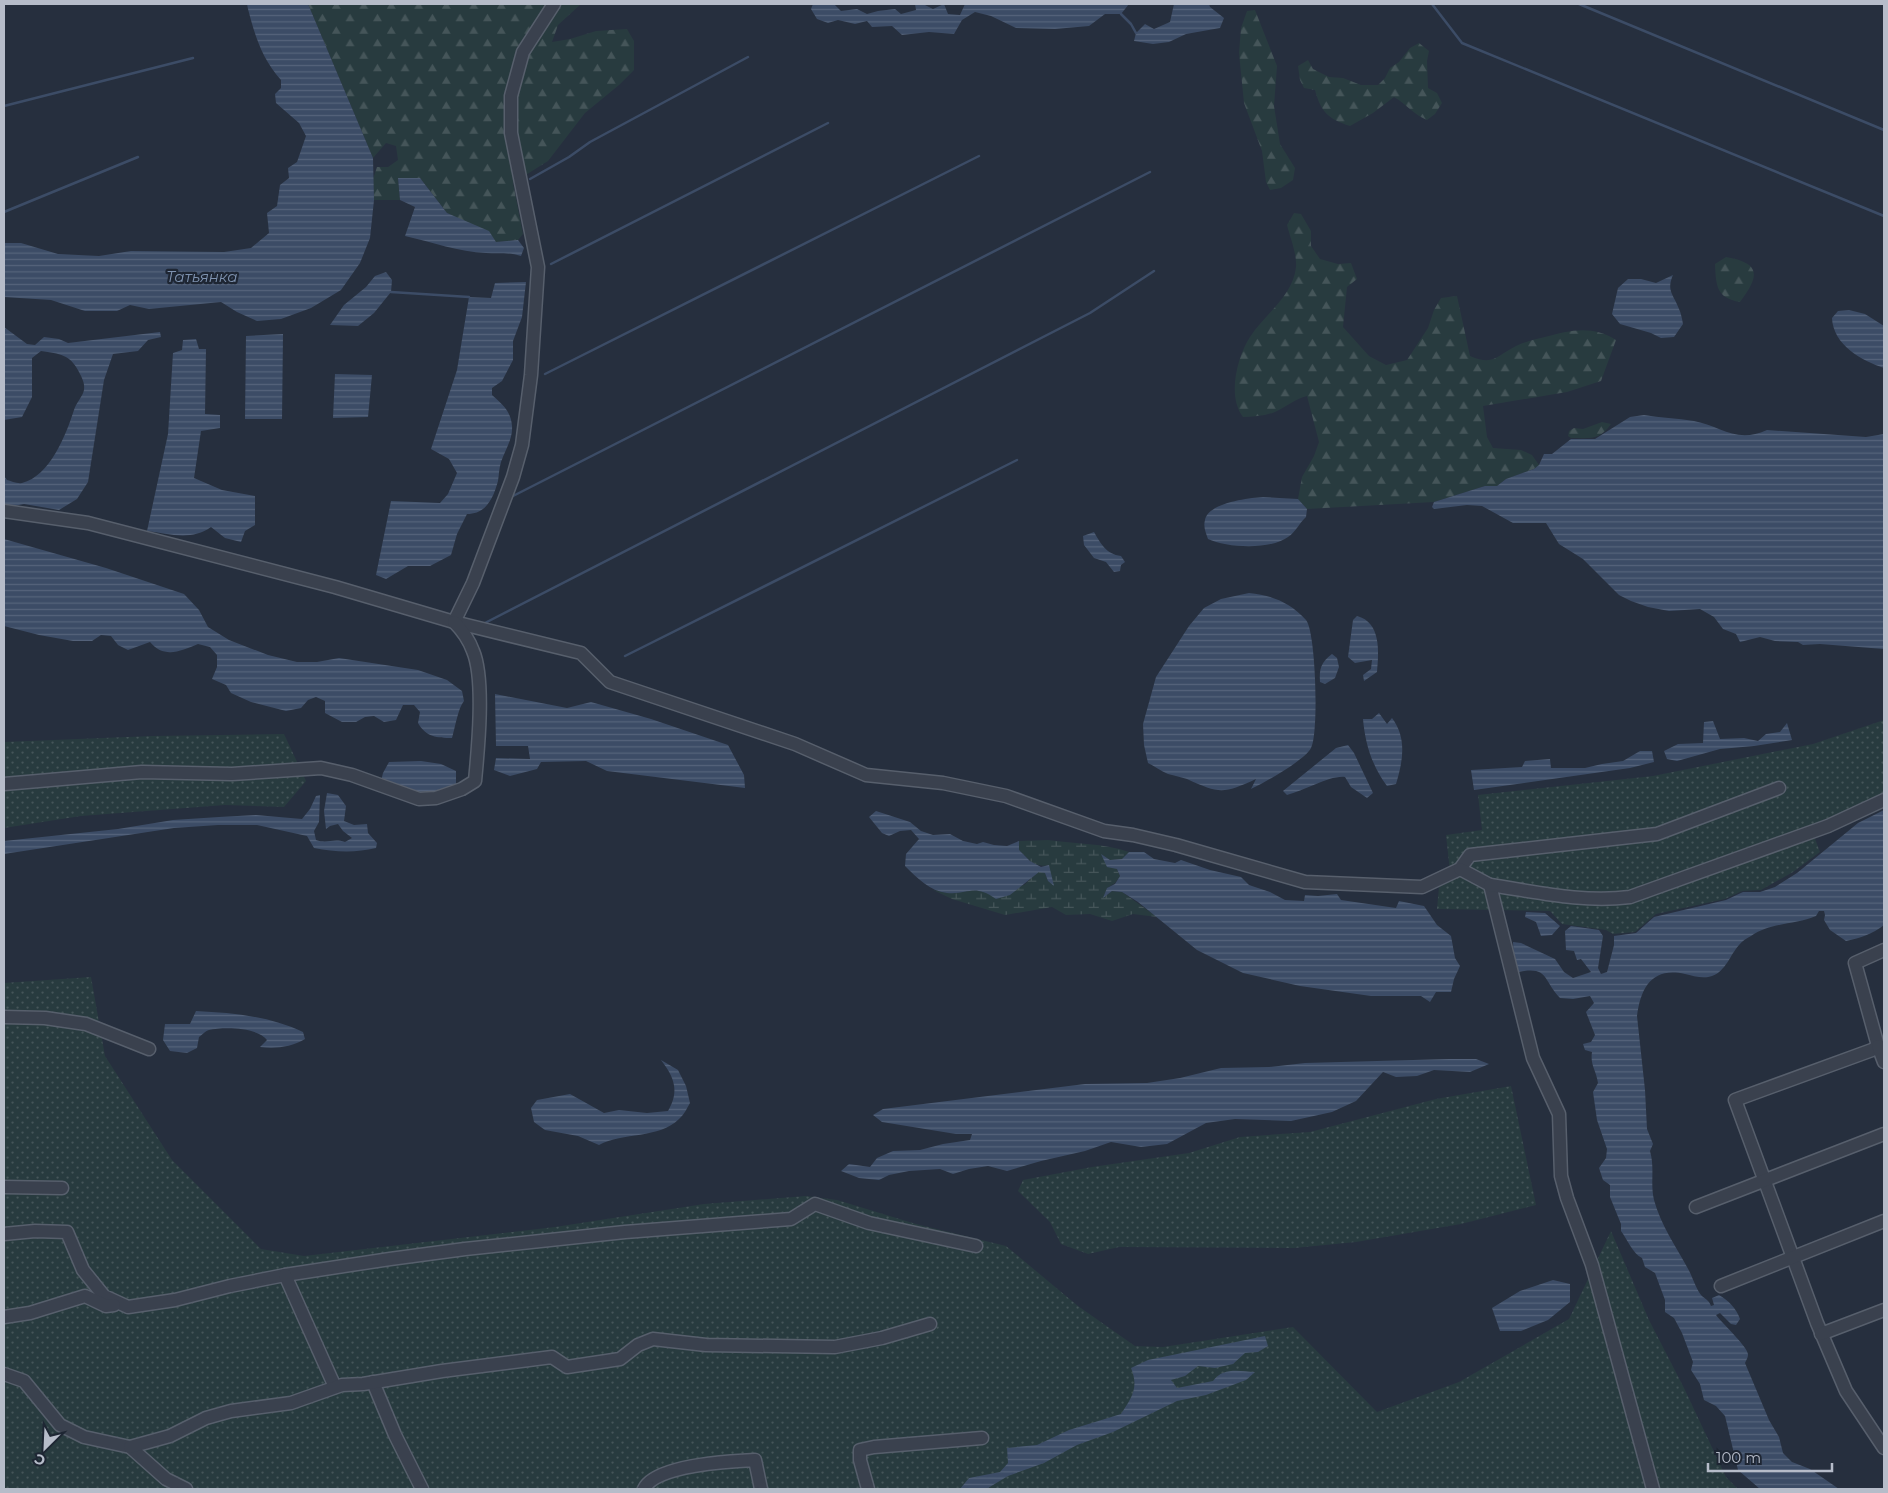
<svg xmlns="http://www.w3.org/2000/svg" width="1888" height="1493" font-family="Montserrat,sans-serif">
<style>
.forest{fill:url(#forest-firs)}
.wetland{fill:url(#wetland-marsh)}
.garden{fill:url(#garden-dots)}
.water{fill:url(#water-rules)}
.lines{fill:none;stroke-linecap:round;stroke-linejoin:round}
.stream{stroke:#3c4c66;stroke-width:2.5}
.minor-casing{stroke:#575f6c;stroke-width:15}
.minor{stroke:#3a414e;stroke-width:12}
.labels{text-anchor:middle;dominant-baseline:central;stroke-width:4.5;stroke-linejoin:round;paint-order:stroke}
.water-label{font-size:15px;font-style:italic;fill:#7e92af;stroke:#1e2633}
</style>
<defs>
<pattern id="forest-firs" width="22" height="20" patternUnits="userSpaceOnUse" patternTransform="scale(1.25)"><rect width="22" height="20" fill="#283b3f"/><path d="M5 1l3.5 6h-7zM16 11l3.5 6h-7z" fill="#455559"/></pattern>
<pattern id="wetland-marsh" width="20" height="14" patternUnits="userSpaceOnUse" patternTransform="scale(1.25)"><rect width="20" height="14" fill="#283b3f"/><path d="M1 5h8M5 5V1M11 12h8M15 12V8" fill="none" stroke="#455559"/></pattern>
<pattern id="garden-dots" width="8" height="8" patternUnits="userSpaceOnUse" patternTransform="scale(1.25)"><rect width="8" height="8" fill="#283b3f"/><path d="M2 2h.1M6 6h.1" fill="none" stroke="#455559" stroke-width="1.8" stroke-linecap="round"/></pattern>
<pattern id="water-rules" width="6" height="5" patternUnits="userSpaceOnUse" patternTransform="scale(1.25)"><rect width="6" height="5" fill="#3c4c66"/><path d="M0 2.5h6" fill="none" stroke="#56647b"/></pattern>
</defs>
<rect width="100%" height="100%" fill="#262f3e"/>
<g class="forest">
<path d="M308 4H581L558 25 552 42 570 39 596 31 627 29 634 41V70L619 85 585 113 548 161 513 183 523 234 518 240 496 242 467 223 447 213 420 178H398L400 200H374L373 179 377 167H388L398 160 396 146 386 143 373 158Z"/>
<path d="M1255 10 1277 66 1274 106 1280 144 1295 168 1293 180 1281 188 1270 190 1266 182 1262 151 1244 103 1239 53 1241 28 1247 11Z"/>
<path d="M1419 43 1429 51 1427 61 1428 88 1437 93 1442 103 1435 114 1427 120C1414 115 1406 104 1394 97L1373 113 1350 126C1328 119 1321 112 1315 90L1304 88 1300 80 1298 66 1308 60 1313 69 1329 77 1343 78 1361 85H1378L1385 78 1390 68 1399 62 1410 48Z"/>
<path d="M1294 213 1301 214 1311 231V246L1320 259 1338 264 1351 263 1357 279 1347 287 1343 327 1369 356 1386 365 1407 360 1428 328 1434 310 1441 298 1457 296 1470 356C1494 366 1496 356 1516 346 1525 342 1535 339 1545 337 1570 330 1593 325 1616 340L1601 381 1567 392 1483 406 1487 437 1493 448 1521 450 1532 455 1539 465 1534 469 1506 479 1497 486H1485L1434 502 1307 509 1298 499 1302 477 1314 456 1319 442 1307 396C1295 399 1286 407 1275 412 1265 416 1253 417 1243 417 1227 397 1237 357 1250 337 1265 314 1293 296 1296 267 1297 254 1290 237 1287 225Z"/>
<path d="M1726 257C1761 263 1760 276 1740 302 1716 298 1716 285 1715 264Z"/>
<path d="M1602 422 1611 424C1599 441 1590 438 1571 438L1568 436 1569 431 1574 428 1583 429Z"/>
</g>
<path class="wetland" d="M1048 840C1075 844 1104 843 1129 852L1123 859 1110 860 1102 855 1117 869 1120 876 1115 883 1107 888 1104 897 1112 891 1122 892 1157 917 1133 914 1112 921 1090 914 1066 915 1052 907 1005 915 952 899 933 890 949 893 967 890 985 891 1024 885 1039 871 1045 873 1048 881 1049 865C1035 868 1029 860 1019 850V841Z"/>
<g class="garden">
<path d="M1884 720V799L1812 831 1820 852 1793 872 1761 890 1742 891 1725 899 1656 914 1635 932 1613 934 1606 930 1562 924 1550 911 1437 909 1439 887 1451 881 1446 835 1482 830 1478 795 1653 776 1813 744Z"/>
<path d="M284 734 306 781 284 807 225 805 81 816 4 828V742L152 736Z"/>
<path d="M91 977 105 1056 172 1160 261 1249 304 1256 555 1227 704 1204 806 1196 837 1200 916 1224 1006 1246 1078 1306 1135 1346 1163 1347 1293 1327 1377 1412 1459 1382 1569 1319 1611 1231 1649 1320 1684 1388 1726 1477 1738 1489H4V983Z"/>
<path d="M1511 1086 1536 1205 1461 1224 1356 1242 1294 1248 1119 1247 1088 1254 1061 1244 1050 1222 1018 1191 1023 1180 1092 1167 1189 1153 1240 1137 1310 1132 1436 1099Z"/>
</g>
<g class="water">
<path d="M247 4H308L373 158 374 200 370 238 360 263 341 290 311 308 281 319 257 321 237 312 221 302 149 309 130 305 117 311H85L51 300 4 297V243H21L58 254 99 256 131 251 224 252 251 248 269 233 267 213 277 206 280 185 289 178 288 168 297 162 306 136 299 123 276 103 275 94 281 88V80C262 59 255 36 248 9Z"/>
<path d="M813 4H834L841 11 857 9 867 14 878 11 895 9 901 14 916 10 915 4H923L933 9 944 4 948 14 960 15 965 4H1129L1121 14H1105L1089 26 1055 29 1016 28 991 16 975 12 962 20 954 34 929 32 902 35 892 26 872 27 867 21 855 24 838 20 828 23 817 19 811 9Z"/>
<path d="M1174 4H1209L1210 7 1224 18 1220 28 1186 34 1169 42 1153 44 1134 41 1136 33 1145 24 1154 29 1170 22Z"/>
<path d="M398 178H420L447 213 489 231 496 242 518 240 524 248 521 256C508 252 498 254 486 253 459 252 432 242 405 236L415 207 400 200Z"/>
<path d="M386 272 392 280 391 292 374 313 358 326 330 325 344 305 366 287 375 276Z"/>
<path d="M1673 275C1666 291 1674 295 1679 309 1681 313 1682 319 1683 324L1674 337 1661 338 1651 333 1620 324 1612 314 1618 288 1628 279H1641L1656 283Z"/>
<path d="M526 282 522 317 513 341V360L502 381 492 388V395C502 404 511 411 512 426 513 439 505 450 501 462 499 468 499 475 498 481 493 499 486 514 467 514L457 534 451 555 430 566H408L386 579 376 575 391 501 440 503 448 494 457 473 449 459 431 449 457 370 469 297 491 298 495 283Z"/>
<path d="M1849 310 1865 314 1884 326V368C1862 361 1833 345 1832 318L1838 311Z"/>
<path d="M4 327 27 344 35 345 44 337 59 339 68 343 160 332 161 337 148 340 138 351 113 354 104 380 88 482 77 499 59 510 24 504 4 508V476L7 480C11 481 17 484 22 483 50 476 66 435 74 410 76 403 83 396 84 390 85 383 82 378 79 372 70 354 60 354 41 351L32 358V397L22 417 4 420Z"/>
<path d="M283 334 282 419H245L246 336Z"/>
<path d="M196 339 199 349H206L205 414 220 415V428L201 431 194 478 222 490 255 496V525L245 531 241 542 225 538 211 527C192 541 169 534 147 531L168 434 173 353 182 350 183 340Z"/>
<path d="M335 374 372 375 368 417 333 418Z"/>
<path d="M1644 415C1660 418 1677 418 1694 421 1721 426 1736 444 1767 430L1866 437 1884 434V649L1820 644 1803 645 1798 642 1775 641 1760 637 1740 642 1736 634 1723 629 1714 617 1700 609 1669 611 1648 607 1631 601 1619 595 1583 559 1559 544 1546 523H1513L1482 506 1467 505 1434 509 1432 507 1434 502 1485 486H1497L1506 479 1534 469 1539 465 1544 454H1552L1571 439H1595L1630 417Z"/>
<path d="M1263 497 1298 499 1307 509 1306 517C1299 523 1296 532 1288 537 1271 550 1227 548 1208 539 1206 533 1203 527 1205 520 1208 503 1248 498 1263 497Z"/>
<path d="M1094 532C1101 544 1106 554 1121 556L1125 562 1121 565 1120 571 1114 572 1106 562 1094 558 1084 545 1083 536Z"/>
<path d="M4 539 106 568 184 594 199 610 208 627 229 640 268 655 297 662H317L339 658 418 670 447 680 462 691 464 701C458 708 455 728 452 738 437 738 426 737 418 723L420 712 414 705H403L396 720 384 722 374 716 365 717 356 722H342L325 713V701L316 697 308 700 301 708 286 711 251 702 231 693 226 685 212 679 217 667V655L210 647 198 644C181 651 164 659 150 642L128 650 118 645 111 636 101 635 92 641H73L39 635 4 626Z"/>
<path d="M1249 593C1271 595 1290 602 1306 620 1316 632 1319 734 1311 748 1305 760 1264 783 1251 789L1256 779C1223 794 1220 794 1187 779 1181 777 1175 776 1168 774 1161 771 1154 766 1148 763L1144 745 1143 724 1156 677 1189 626 1204 608 1221 599Z"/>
<path d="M1357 616C1381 622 1379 652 1377 672L1364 681 1363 675 1371 669 1372 660 1355 663 1348 657 1353 620Z"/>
<path d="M1332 654 1337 658 1339 667 1335 678 1325 684 1320 682C1319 669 1321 662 1332 654Z"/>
<path d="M495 694 567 708 591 702 651 719 728 745 744 775 745 788 607 771 586 761 541 762 537 769 510 776 494 770 496 758 530 759 528 746H496Z"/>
<path d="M1379 713 1387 724 1392 718C1407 738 1403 761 1396 784L1387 786C1372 766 1365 743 1363 719H1372Z"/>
<path d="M1713 721 1720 739 1744 738 1758 741 1766 734 1780 732 1787 723 1792 740 1754 746 1720 749 1677 761 1667 759 1664 751 1678 744 1703 743 1704 722Z"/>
<path d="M1348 745 1354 753 1373 793 1367 798 1351 787 1345 777C1330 775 1304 791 1287 795L1283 791 1336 748Z"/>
<path d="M1640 751H1652L1654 762 1630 768 1474 790 1471 770 1522 767 1525 761 1550 759 1551 768H1585L1602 764 1623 761Z"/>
<path d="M421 761 441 764 456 771V787L423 796 381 781 383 773 389 762Z"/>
<path d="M327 793 338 795 346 806 344 821 354 825 367 824 368 833 377 843 376 848C355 853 335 852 314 848L307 836 257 825H218L174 828 4 854V841L118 829 173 820 219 817 256 815 302 819 310 809 316 796 320 795 319 822 314 831 316 840C328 844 333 838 345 842L352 838 343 831 338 824 330 826 326 829 324 811Z"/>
<path d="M1884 810V925C1872 934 1861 938 1846 941L1830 930 1824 920 1825 915 1824 911H1819L1816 916C1795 925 1771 922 1751 936 1747 938 1742 941 1739 945 1730 955 1726 971 1712 976 1704 979 1693 976 1685 974 1653 967 1641 986 1637 1016L1645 1090 1647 1129 1653 1144 1650 1151C1655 1168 1650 1183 1654 1200 1661 1225 1675 1245 1687 1267 1692 1275 1695 1287 1701 1295 1705 1299 1709 1300 1711 1306L1714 1305 1712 1298 1719 1295C1729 1301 1736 1308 1740 1319L1736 1325 1731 1324 1720 1313 1716 1315C1722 1323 1749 1348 1748 1355 1748 1358 1746 1360 1745 1363L1769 1420 1779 1437 1783 1453 1792 1462 1810 1469 1839 1489H1760L1738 1470 1725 1416 1716 1406 1704 1400 1700 1384 1691 1370 1693 1362 1682 1333 1674 1318 1665 1312V1300L1655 1273 1645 1267 1642 1258C1633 1254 1627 1239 1621 1231V1224L1610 1197V1185L1603 1180 1599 1168 1606 1158 1607 1149 1597 1120 1593 1092 1598 1083C1596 1070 1590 1065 1592 1052L1585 1050 1583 1044 1591 1042 1595 1035 1586 1012 1594 1003 1590 996 1573 999 1560 998C1542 979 1549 966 1518 972L1514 960 1513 942 1521 943 1555 959 1564 972 1573 978 1591 972 1581 959 1577 960 1574 951 1566 950 1565 931 1571 926 1599 930 1603 936 1598 968 1601 974 1607 972 1614 945V936L1636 933 1654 917 1726 900 1743 892H1760L1775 887 1797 873 1858 823Z"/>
<path d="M876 811 910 822 921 831 933 835 950 834 963 841 977 844 983 842 994 845 1007 846 1019 841V850L1030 861 1041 867 1049 865 1054 886 1048 881 1045 873 1039 872 1010 895 996 899C973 883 969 895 947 893 930 891 917 878 905 866L906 854 919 839 911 830 900 831 889 836 882 833 869 817Z"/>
<path d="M1129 852H1144L1154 859 1175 863 1181 860 1210 870 1241 877 1249 885 1270 892 1285 900 1304 901 1305 895 1318 896 1337 894 1341 900 1396 908 1399 901 1424 906 1437 925 1451 936 1455 958 1460 966 1454 979 1451 992H1436L1430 1002 1421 996H1371L1300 986 1243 973 1197 950 1138 902 1122 892 1112 891 1103 898 1107 888 1115 884 1120 876 1117 869 1107 867 1101 854 1110 860 1122 859Z"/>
<path d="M1526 912 1545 913 1560 926 1552 935 1541 936 1536 922 1525 917Z"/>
<path d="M196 1011C234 1013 269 1016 303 1032L305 1039C291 1047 276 1049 260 1047L267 1040C257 1027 224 1027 209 1030 205 1031 202 1035 199 1037L197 1048 187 1053 170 1051 163 1040 165 1024H190Z"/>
<path d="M1449 1059H1476L1489 1064 1470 1072 1434 1070 1417 1076 1396 1077 1383 1072 1356 1101 1332 1112 1291 1121 1235 1119 1206 1123 1167 1144 1141 1147 1111 1142 1085 1151 1041 1161 1007 1171 988 1166 969 1169 953 1174 940 1169 909 1171 889 1175 879 1180 859 1178 841 1171 849 1164 870 1167 877 1158 893 1151 920 1150 943 1144 970 1140 972 1134H956L882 1122 873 1115 883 1109 1085 1084 1147 1083 1180 1078 1221 1068 1269 1067 1305 1063Z"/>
<path d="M661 1060 678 1070 686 1086 690 1103C687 1108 684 1115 679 1119 659 1139 623 1132 599 1145L578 1136 545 1130 534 1122 531 1108 537 1100 570 1094 604 1113 619 1110 647 1113 668 1111C680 1091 674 1077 661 1060Z"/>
<path d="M1553 1280 1570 1284V1302L1548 1320 1521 1331H1500L1492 1308 1520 1291Z"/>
<path d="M1265 1336 1268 1346 1258 1352 1245 1353 1233 1364 1215 1368 1198 1366 1185 1376 1171 1380 1177 1388 1213 1381C1223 1367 1239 1371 1255 1372L1246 1380 1206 1395 1177 1401 1113 1432 1077 1445 1044 1463 1008 1476 988 1488 960 1489 969 1478 1000 1472 1008 1463 1007 1448 1037 1445 1069 1430 1121 1414C1132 1397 1139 1388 1131 1368L1148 1360Z"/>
</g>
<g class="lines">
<g class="stream">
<path d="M1432 4 1462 43 1884 216"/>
<path d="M1579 4 1884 130"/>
<path d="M1121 14 1131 24 1136 33"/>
<path d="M4 106 193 58"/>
<path d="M530 179 569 157 590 142 748 57"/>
<path d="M4 212 138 157"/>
<path d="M551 264 828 123"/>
<path d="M391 292 469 297"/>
<path d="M545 374 979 156"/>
<path d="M513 496 1150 172"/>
<path d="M483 624 1090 313 1154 271"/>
<path d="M625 656 1017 460"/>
</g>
<defs>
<g id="minor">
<path d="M4 511 88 523 335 587 454 622 581 653 610 682 795 744 866 775 943 783 1006 796 1104 831 1133 835 1176 845 1305 882 1422 887 1460 869 1470 855 1657 834 1779 788"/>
<path d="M454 622 473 583 513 477 522 445 531 375 538 267 511 133V96L523 52 554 4"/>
<path d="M4 784 142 772 232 774 321 768 352 775 419 799 436 798 462 789 475 781C478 750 485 679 473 651 469 640 463 631 454 622"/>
<path d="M1460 869 1490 885 1533 1058 1559 1114 1561 1176 1567 1198 1592 1265 1653 1489"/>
<path d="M1490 885C1537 892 1583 903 1630 897L1828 826 1884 800"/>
<path d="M1884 950 1855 963 1878 1046 1872 1050 1735 1100 1817 1323 1846 1391 1884 1448"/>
<path d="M4 1017 45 1018 86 1024 149 1049"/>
<path d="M1878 1046 1884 1062"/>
<path d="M4 1187 62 1188"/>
<path d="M1696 1207 1884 1134"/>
<path d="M4 1234 35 1231 67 1232 83 1270 104 1296 128 1307 175 1300 230 1286 285 1275 390 1259 465 1249 625 1232 791 1219 815 1204 869 1223 976 1246"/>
<path d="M285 1275 335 1387"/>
<path d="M1721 1286 1884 1221"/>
<path d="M4 1317 30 1313 85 1296 106 1306 114 1305"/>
<path d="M1821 1334 1884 1310"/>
<path d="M4 1374 24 1381 60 1425 84 1437 130 1447 166 1479 186 1489"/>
<path d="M373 1382 395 1435 422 1489"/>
<path d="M130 1447 170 1436 206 1418 231 1411 291 1403 342 1385 363 1384 442 1371 552 1357 567 1367 620 1359 638 1345 653 1339 706 1345 835 1347 882 1338 930 1324"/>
<path d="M644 1489C655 1465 731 1461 755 1460L761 1489"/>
<path d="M868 1489 860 1460V1450L874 1447 982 1438"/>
</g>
</defs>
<use href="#minor" class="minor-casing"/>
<use href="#minor" class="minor"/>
</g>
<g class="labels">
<g class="water-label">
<text x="202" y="276">Татьянка</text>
</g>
</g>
<rect width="1888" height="1493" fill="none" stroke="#b6bcc9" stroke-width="10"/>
<g transform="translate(45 1448) rotate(204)" stroke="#1e2633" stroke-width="4" paint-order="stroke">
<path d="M0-4L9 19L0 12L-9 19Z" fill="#b6bcc9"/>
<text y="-8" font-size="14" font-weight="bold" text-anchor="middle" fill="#b6bcc9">С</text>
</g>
<path d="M1708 1463v8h124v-8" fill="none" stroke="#b6bcc9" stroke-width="2.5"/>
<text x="1716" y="1463" font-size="15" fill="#b6bcc9" stroke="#1e2633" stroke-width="4" paint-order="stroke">100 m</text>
</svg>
